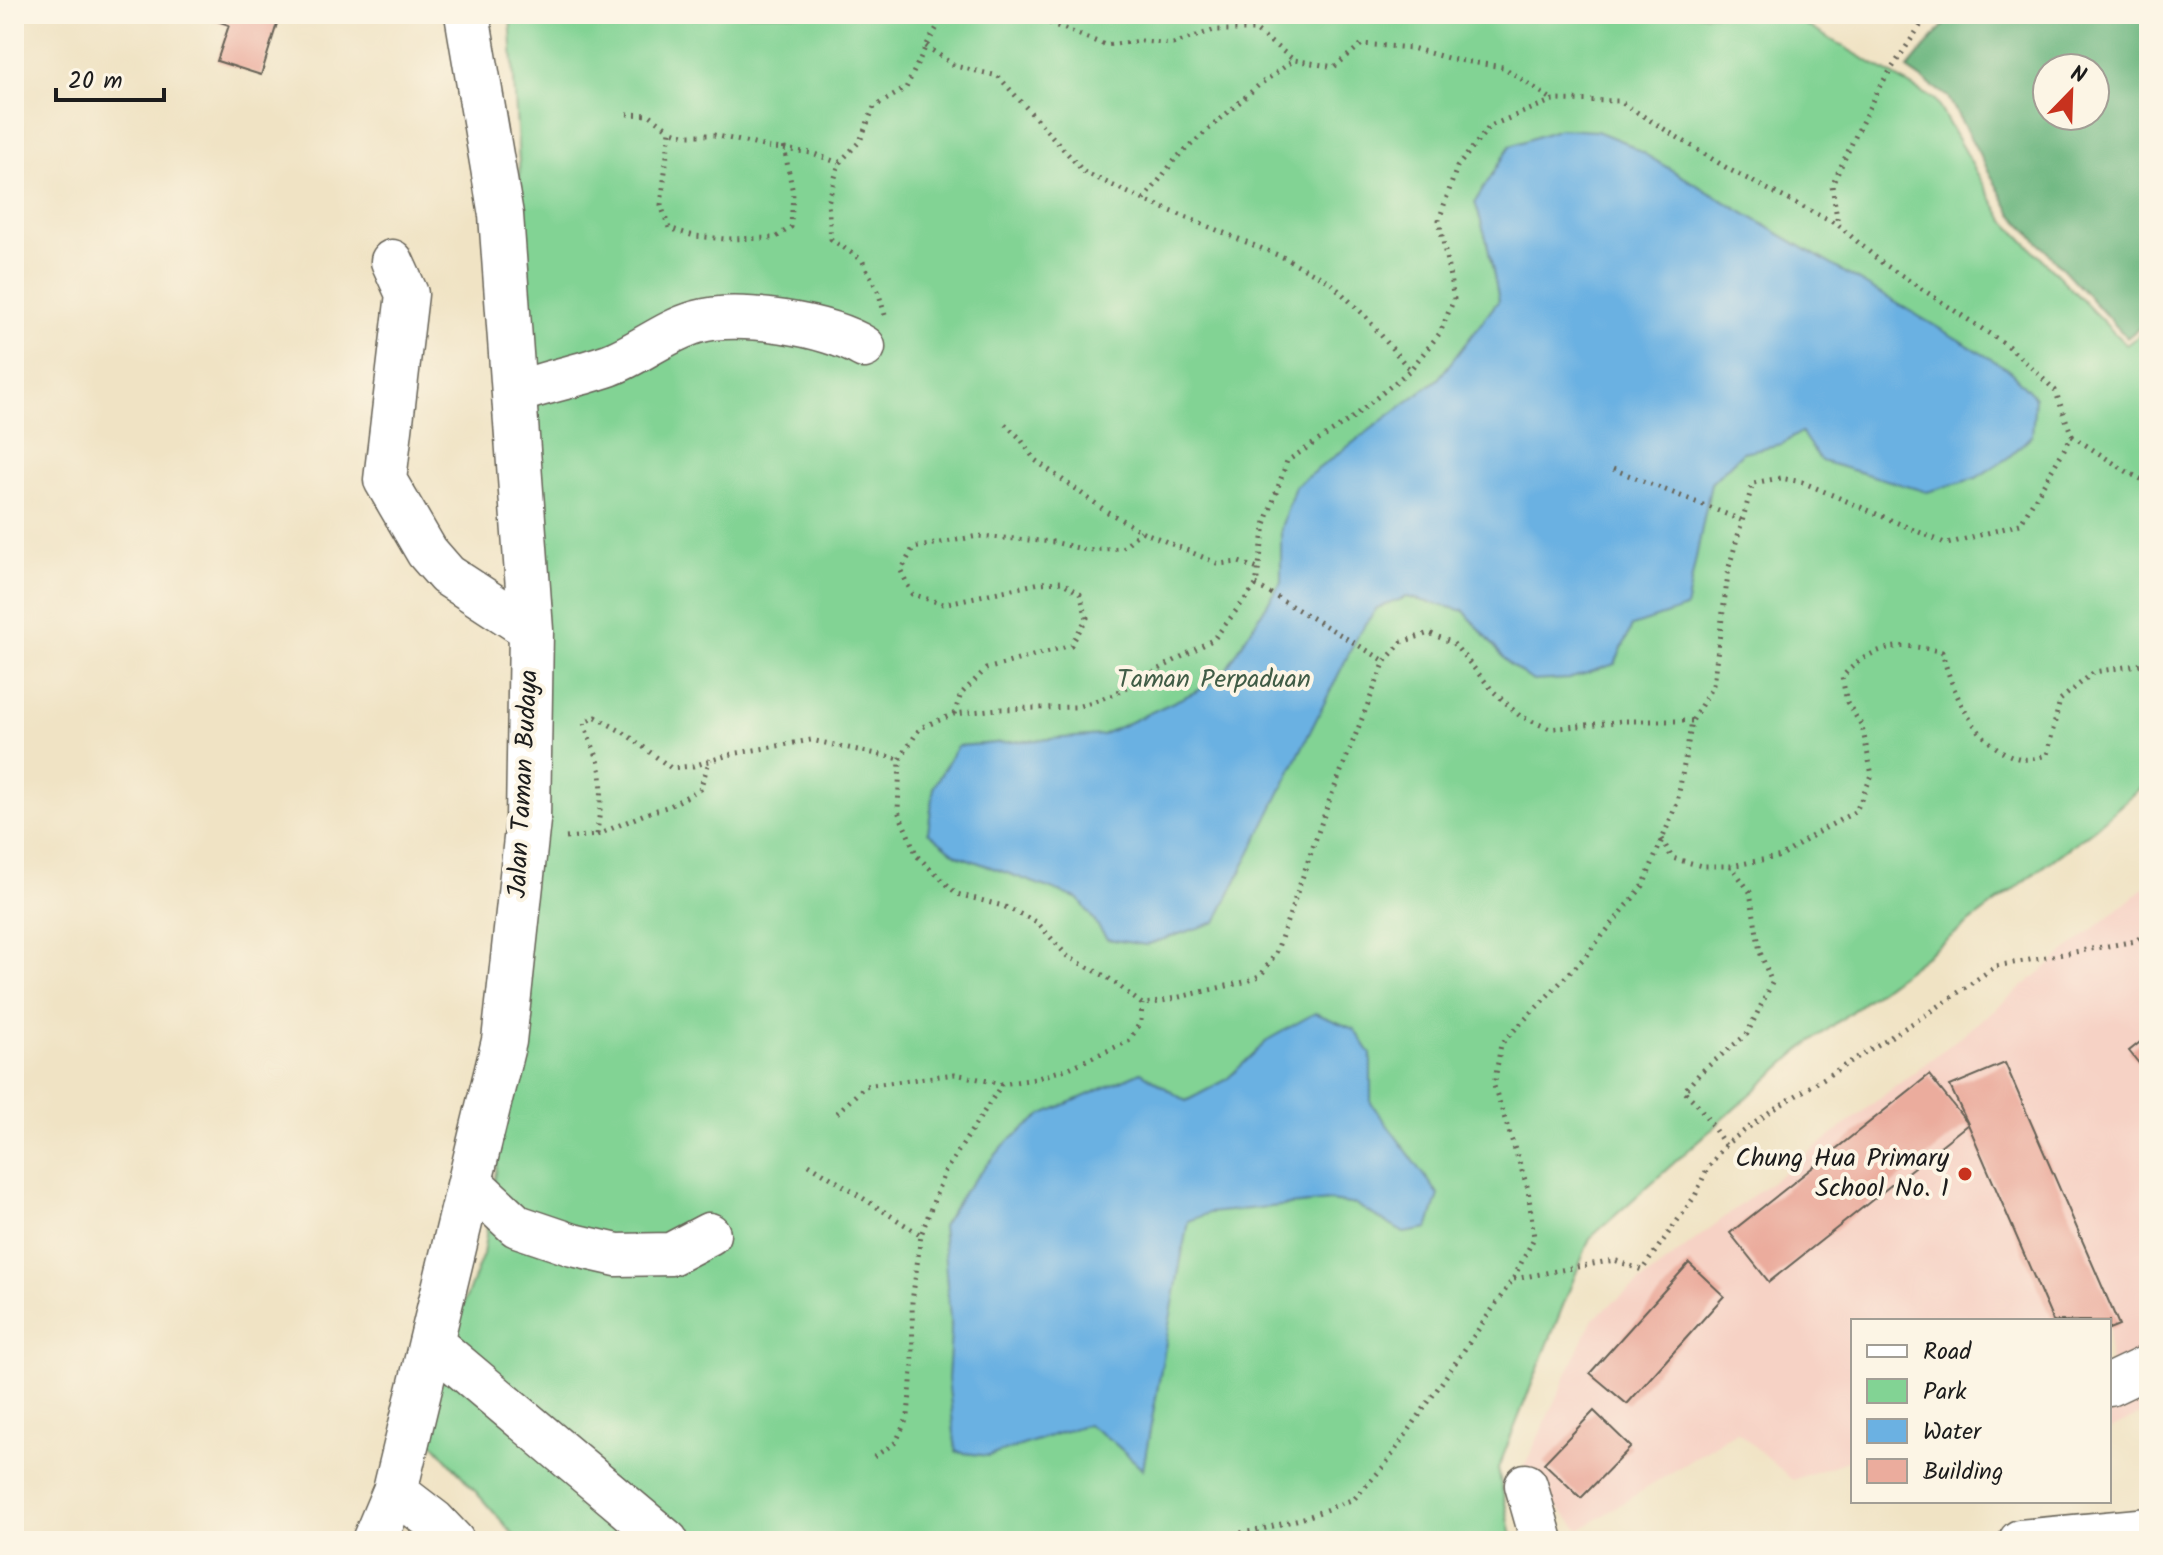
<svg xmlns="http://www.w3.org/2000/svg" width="2163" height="1555" font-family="Kalam,sans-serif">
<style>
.built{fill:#f6d2c5}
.green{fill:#82d394;stroke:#4f7858;stroke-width:2}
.forest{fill:#69b57e;stroke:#42684d;stroke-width:2;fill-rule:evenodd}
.water{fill:#6bb1e2;stroke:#44667f;stroke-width:2}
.building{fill:#ebac9d}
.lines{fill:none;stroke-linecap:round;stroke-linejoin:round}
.minor-casing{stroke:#666257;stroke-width:45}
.major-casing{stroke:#666257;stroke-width:47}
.path{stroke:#666257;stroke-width:5;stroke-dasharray:2 6;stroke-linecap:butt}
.minor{stroke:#fff;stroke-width:42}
.major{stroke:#fff;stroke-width:44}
.poi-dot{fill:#c8321e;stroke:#fcf5e5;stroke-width:3}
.labels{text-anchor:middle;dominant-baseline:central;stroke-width:8;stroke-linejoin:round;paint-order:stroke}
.park-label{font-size:26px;fill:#405c46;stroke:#fcf5e5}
.street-label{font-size:26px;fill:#1c1c1c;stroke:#fcf5e5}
.poi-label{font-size:26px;fill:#1c1c1c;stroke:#fcf5e5;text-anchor:end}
</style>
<rect width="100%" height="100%" fill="#fcf5e5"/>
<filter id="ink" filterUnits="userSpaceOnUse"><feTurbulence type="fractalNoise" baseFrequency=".0125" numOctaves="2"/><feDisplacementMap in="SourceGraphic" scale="16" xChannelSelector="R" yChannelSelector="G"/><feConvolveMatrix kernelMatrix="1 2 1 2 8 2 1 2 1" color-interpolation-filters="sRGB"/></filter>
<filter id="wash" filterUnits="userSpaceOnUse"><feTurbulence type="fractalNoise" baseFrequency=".006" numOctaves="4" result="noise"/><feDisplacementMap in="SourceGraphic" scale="32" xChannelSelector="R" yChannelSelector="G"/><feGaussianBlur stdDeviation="1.8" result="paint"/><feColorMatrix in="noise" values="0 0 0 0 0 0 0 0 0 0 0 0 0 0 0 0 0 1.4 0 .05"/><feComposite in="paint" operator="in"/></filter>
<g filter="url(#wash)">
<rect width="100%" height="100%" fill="#f0e3c4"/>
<path class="built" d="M2149 884V1410L2109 1430V1321H1853V1459L1792 1480 1737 1431 1580 1530 1522 1472 1593 1318 1969 1030Z"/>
<path class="green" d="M510 14H1787L1935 100 2004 220 2126 345 2149 328V780L2095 828 1799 1051 1590 1238 1498 1469 1513 1541H519L417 1425 483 1254 512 1070 529 329Z"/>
<path class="forest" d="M1953 14H2149V320L2127 338 2012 214 1948 97 1907 69ZM2047 68H2095V116H2047Z"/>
<g class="water">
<path d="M1559 129 1597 131 1624 142 2008 369 2035 397 2032 435 2009 457 1976 478 1927 492 1821 461 1801 432 1782 444 1743 452 1711 483 1686 608 1632 626 1615 664 1569 679 1533 681 1509 664 1464 611 1407 597 1377 608 1358 635 1216 922 1146 945 1107 939 1079 899 957 855 928 832 934 786 957 746 1102 735 1219 681 1281 582V528L1295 486 1438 379 1499 300 1486 238 1475 202 1510 146Z"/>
<path d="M1315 1013 1354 1029 1371 1054V1103L1439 1195 1428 1229 1404 1233 1356 1205 1330 1201 1209 1213 1188 1221 1143 1469 1112 1441 1087 1424 989 1456 956 1452 948 1379 951 1331 942 1226 963 1193 1005 1144 1043 1114 1141 1072 1186 1101 1226 1080 1269 1039Z"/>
</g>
<g id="blocks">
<g class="building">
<path d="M197 14H280L261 75 217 61 229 25Z"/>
<path d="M2149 1035V1076L2129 1051Z"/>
<path d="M2005 1063 2119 1325 2109 1329V1321H2053L1968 1124 1769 1282 1730 1233 1929 1075 1968 1124 1950 1086Z"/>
<path d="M1689 1263 1724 1296 1627 1404 1590 1373Z"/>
<path d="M1594 1411 1631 1447 1581 1498 1544 1463Z"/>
</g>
</g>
</g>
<g filter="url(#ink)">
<use href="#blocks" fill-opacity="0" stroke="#666257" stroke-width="2"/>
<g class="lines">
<defs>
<g id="minor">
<path d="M392 261 407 294 385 480 427 552 447 575 531 630"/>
<path d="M514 393C545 382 578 376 609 365 639 354 665 331 697 322 738 310 829 325 864 347"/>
<path d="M471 1183 517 1226 573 1245 617 1255 671 1254 709 1234"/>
<path d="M432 1343 667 1541"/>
<path d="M2109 1385 2149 1366"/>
<path d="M1526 1485 1542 1541"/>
<path d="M395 1491 434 1521 453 1541"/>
<path d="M2020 1541 2149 1529"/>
</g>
<path id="major" d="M374 1541 395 1491 504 1041 528 820 531 630 501 215 467 14"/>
</defs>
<use href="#minor" class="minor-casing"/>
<use href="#major" class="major-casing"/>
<g class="path">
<path d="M1027 14 1105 45 1142 41 1173 44 1214 30H1255L1294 60"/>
<path d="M926 46 955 66 998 76 1084 172 1144 200 1285 258 1330 282 1365 316 1410 370"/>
<path d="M627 114 650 115 670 130"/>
<path d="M784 147 793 193 791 227 775 238 725 239 694 236 669 228 661 205 670 130 684 135H714L767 147 812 153 839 163"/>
<path d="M1144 200 1176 158 1259 85 1294 60 1334 67 1362 44 1412 48 1451 59 1503 67 1553 100"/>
<path d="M885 315 878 291 862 260 831 239 828 203 839 163 860 141 874 107 906 88 926 46 945 14"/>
<path d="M1005 424 1020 438 1035 460 1106 511 1141 531 1219 564 1239 562 1258 569"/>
<path d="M2072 436 2129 473 2149 483"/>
<path d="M1613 469 1741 520"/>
<path d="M1256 585 1385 661"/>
<path d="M954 714 961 694 986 669 1071 645 1087 618 1080 594 1062 582 1040 583 943 604 912 594 901 571 913 548 978 536 1054 542 1086 550 1122 548 1141 531"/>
<path d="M1692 721H1623L1550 729 1520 716 1493 691 1453 643 1429 633 1402 642 1385 661 1328 804 1276 953 1261 975 1248 981 1154 1003 1142 1004 1107 977 1068 957 1037 922 1003 906 957 894 917 856 898 811 900 759 920 728 954 714 998 709 1077 707 1112 695 1214 639 1256 585 1265 525 1287 461 1351 419 1410 370 1440 333 1454 299 1439 220 1457 167 1490 126 1553 100 1619 101 1730 170 1838 225"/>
<path d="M597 835 647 813 670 806 700 789 710 759"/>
<path d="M566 838 597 835C599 812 605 788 599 764 596 750 587 737 584 722L596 717 626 734 671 768 693 766 732 754 811 740 900 759"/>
<path d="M1662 839 1672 858 1702 866H1731L1782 856 1815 834 1856 811 1872 775 1862 726 1847 702 1842 677C1871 645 1901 641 1942 652 1952 692 1977 750 2022 759 2030 760 2039 757 2047 755L2060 700 2094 672 2149 663"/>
<path d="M837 1113 865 1086 955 1074 1002 1084 1035 1079 1069 1068 1129 1041 1141 1021 1142 1004"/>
<path d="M1725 1145 1699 1106 1684 1091 1701 1072 1747 1034 1772 983 1760 952 1750 892 1731 866"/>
<path d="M809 1164 921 1235"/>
<path d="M1514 1279 1614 1260 1642 1270 1695 1196 1707 1169 1725 1145 1771 1111 1929 1013 1996 966 2136 941 2149 930"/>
<path d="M874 1457 896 1442 908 1416 913 1360 912 1302 921 1235 944 1173 1002 1084"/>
<path d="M1169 1541 1255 1531 1307 1517 1354 1499 1385 1465 1513 1279 1534 1238 1528 1189 1494 1086 1501 1044 1584 958 1643 886 1677 803 1692 721 1713 685 1729 567 1753 483 1780 478 1802 482 1947 544 2020 524 2072 436 2055 390 2008 346 1881 262 1838 225 1832 185 1878 89 1928 14"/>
</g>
<use href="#minor" class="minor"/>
<use href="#major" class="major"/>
</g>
</g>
<circle class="poi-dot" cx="1965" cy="1174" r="8"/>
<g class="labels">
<g class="park-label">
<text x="1214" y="680">Taman Perpaduan</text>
</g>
<g class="street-label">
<text transform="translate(524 784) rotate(-87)">Jalan Taman Budaya</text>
</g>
<g class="poi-label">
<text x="1949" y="1159">Chung Hua Primary<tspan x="1949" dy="30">School No. 1</tspan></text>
</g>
</g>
<rect width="2163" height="1555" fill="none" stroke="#fcf5e5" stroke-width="48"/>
<rect x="1851" y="1319" width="260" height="184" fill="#fcf5e5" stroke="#a29e95" stroke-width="2"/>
<rect x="1867" y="1345" width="40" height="12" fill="#ffffff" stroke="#a29e95" stroke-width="2"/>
<text x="1923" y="1359" font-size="24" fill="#1c1c1c">Road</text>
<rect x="1867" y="1379" width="40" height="24" fill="#82d394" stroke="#a29e95" stroke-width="2"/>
<text x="1923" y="1399" font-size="24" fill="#1c1c1c">Park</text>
<rect x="1867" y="1419" width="40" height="24" fill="#6bb1e2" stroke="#a29e95" stroke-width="2"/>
<text x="1923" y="1439" font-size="24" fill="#1c1c1c">Water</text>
<rect x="1867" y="1459" width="40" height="24" fill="#ebac9d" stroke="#a29e95" stroke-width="2"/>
<text x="1923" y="1479" font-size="24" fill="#1c1c1c">Building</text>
<g transform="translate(2071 92) rotate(23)"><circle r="38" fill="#fcf5e5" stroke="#a29e95" stroke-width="2"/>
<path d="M0-6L14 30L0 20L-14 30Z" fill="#c8321e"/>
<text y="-12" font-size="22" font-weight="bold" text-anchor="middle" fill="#1c1c1c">N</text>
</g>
<path d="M56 88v12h108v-12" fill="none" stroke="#1c1c1c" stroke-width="4"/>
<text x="68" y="88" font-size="24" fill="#1c1c1c" stroke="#fcf5e5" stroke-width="6" paint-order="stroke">20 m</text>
</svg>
